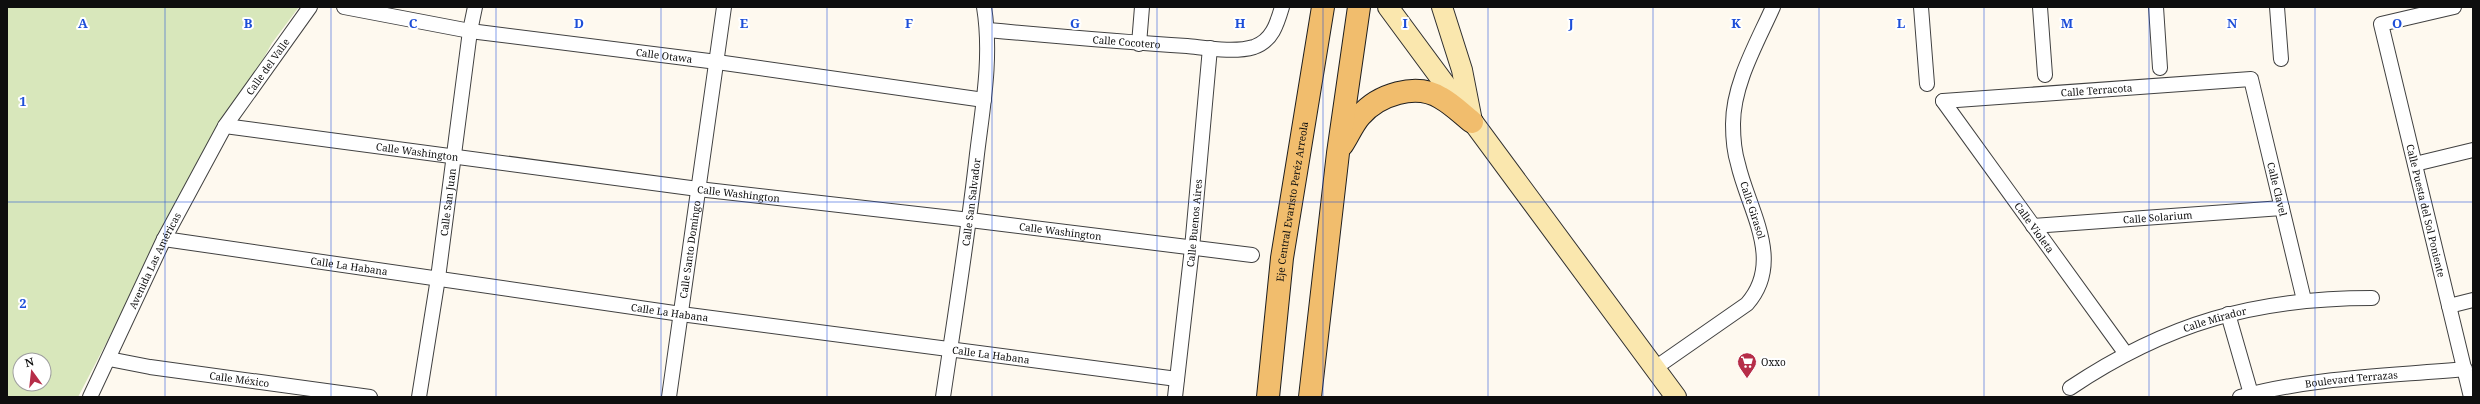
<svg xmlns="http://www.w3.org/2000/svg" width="2480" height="404" font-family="'Noto Serif',serif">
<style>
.green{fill:#d8e7bb;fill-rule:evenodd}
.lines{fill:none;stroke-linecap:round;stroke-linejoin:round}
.minor-casing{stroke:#414141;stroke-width:16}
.secondary-casing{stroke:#303030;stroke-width:22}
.primary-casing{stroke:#1f1f1f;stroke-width:24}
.minor{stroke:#fff;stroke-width:14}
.secondary{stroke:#fae7ae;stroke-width:20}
.primary{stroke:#f1bd6d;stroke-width:22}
.grid{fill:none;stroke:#1d4ed8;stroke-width:1;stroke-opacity:0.55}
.labels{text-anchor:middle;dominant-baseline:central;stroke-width:4;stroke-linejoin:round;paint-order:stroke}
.street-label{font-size:10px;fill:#0e0e0e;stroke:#fff}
.poi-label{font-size:10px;fill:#0e0e0e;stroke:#fff;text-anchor:start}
.grid-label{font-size:13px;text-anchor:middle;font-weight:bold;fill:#1d4ed8;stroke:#fff;stroke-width:4;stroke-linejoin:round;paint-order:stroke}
</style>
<rect width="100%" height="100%" fill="#fef9ef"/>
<path class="green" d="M7 7H299L272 43 114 328 78 397H7ZM20 360H44V384H20Z"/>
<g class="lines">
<defs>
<g id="minor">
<path id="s1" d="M344 7 470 31 717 62 984 100"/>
<path d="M1921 7 1927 84"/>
<path d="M2040 7 2045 75"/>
<path d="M2156 7 2160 68"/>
<path d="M2277 7 2281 59"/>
<path id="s2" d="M2454 7 2381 24 2471 397"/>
<path id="s3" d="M988 30C1054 36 1121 42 1187 46 1207 48 1234 53 1254 47 1272 41 1277 24 1282 7"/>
<path d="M1139 44 1142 7"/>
<path id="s4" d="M1943 101 2251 79 2304 300"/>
<path id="s5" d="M1943 101 2126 354"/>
<path id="s6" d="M225 126 698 189 970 220 1252 255"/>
<path d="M2415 164 2473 150"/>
<path id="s7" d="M2033 226 2282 208"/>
<path id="s8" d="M164 239 681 314 1177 379"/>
<path d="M2449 306 2473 300"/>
<path d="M2228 314 2251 394"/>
<path id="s9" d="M109 359 150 367 370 397"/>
<path d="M1655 368 1747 304C1785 261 1748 209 1738 164 1734 151 1733 137 1733 124 1733 84 1757 43 1773 7"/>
<path id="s10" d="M2070 388C2167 323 2256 298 2372 298"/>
<path id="s11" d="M90 397 164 239 225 126 310 7"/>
<path id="s12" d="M419 397 438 278 470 31 475 7"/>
<path id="s13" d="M669 397 724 7"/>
<path id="s14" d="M943 397C955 316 968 235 977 154 983 105 992 56 984 7"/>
<path id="s15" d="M1175 397 1192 248 1210 48"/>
<path id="s16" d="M2240 397C2313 377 2390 376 2465 369"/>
</g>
<g id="secondary">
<path d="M1388 7 1676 397"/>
<path d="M1442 7 1462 70 1471 116"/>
</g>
<g id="primary">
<path d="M1342 145C1348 136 1353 124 1360 116 1378 95 1416 82 1441 98 1452 104 1462 114 1472 122"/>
<path id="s17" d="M1268 397 1282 258 1323 7"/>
<path d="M1310 397 1338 153 1359 7"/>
</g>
</defs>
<use href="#minor" class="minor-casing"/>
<use href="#secondary" class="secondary-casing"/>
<use href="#primary" class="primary-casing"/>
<use href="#minor" class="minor"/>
<use href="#secondary" class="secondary"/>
<use href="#primary" class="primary"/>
</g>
<path class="grid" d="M165 7V397M331 7V397M496 7V397M661 7V397M827 7V397M992 7V397M1157 7V397M1323 7V397M1488 7V397M1653 7V397M1819 7V397M1984 7V397M2149 7V397M2315 7V397M7 202H2473"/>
<defs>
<symbol id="supermarket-pin" viewBox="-11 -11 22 30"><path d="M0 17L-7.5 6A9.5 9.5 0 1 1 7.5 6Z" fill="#b62d48" stroke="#fff"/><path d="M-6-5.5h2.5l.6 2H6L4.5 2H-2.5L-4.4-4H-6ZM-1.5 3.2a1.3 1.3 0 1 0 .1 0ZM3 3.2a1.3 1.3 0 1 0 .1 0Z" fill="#fff"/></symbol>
</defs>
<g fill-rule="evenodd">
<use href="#supermarket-pin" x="1736" y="351" width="22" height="30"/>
</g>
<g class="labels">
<g class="street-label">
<text stroke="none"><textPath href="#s3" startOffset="139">Calle Cocotero</textPath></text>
<text stroke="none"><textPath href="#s1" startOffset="324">Calle Otawa</textPath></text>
<text stroke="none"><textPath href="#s11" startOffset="376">Calle del Valle</textPath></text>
<text stroke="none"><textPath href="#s4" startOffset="154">Calle Terracota</textPath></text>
<text stroke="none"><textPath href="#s6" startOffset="194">Calle Washington</textPath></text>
<text stroke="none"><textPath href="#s4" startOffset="422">Calle Clavel</textPath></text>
<text stroke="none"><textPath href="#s6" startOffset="518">Calle Washington</textPath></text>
<text stroke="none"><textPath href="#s12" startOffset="197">Calle San Juan</textPath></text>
<text stroke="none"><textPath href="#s14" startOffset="197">Calle San Salvador</textPath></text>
<text stroke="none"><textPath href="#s17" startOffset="197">Eje Central Evaristo Peréz Arreola</textPath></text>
<text transform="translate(1753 210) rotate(72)">Calle Girasol</text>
<text stroke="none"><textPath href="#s2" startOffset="267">Calle Puesta del Sol Poniente</textPath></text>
<text stroke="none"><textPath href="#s7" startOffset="125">Calle Solarium</textPath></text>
<text stroke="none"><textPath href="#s15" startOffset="175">Calle Buenos Aires</textPath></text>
<text stroke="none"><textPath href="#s5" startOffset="156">Calle Violeta</textPath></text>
<text stroke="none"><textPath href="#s6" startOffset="842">Calle Washington</textPath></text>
<text stroke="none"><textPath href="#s13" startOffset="149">Calle Santo Domingo</textPath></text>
<text stroke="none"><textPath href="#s11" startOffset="151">Avenida Las Américas</textPath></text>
<text stroke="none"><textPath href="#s8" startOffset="187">Calle La Habana</textPath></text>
<text stroke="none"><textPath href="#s8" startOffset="511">Calle La Habana</textPath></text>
<text stroke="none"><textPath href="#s10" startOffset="161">Calle Mirador</textPath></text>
<text stroke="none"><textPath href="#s8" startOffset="835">Calle La Habana</textPath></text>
<text stroke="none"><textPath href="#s9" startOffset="132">Calle México</textPath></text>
<text stroke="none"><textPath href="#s16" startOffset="113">Boulevard Terrazas</textPath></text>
</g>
<g class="poi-label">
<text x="1761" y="362">Oxxo</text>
</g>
</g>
<g class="grid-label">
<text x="83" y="28">A</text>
<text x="248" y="28">B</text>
<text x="413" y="28">C</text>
<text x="579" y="28">D</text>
<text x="744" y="28">E</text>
<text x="909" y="28">F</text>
<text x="1075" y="28">G</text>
<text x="1240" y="28">H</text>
<text x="1405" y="28">I</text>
<text x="1571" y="28">J</text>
<text x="1736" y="28">K</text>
<text x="1901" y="28">L</text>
<text x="2067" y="28">M</text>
<text x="2232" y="28">N</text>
<text x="2397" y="28">O</text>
<text x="23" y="106">1</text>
<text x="23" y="308">2</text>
</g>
<rect width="2480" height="404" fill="none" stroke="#0e0e0e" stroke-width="16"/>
<g transform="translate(32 372) rotate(345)"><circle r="19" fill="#ffffff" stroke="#9f9f9f"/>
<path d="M0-3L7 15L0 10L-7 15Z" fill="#b62d48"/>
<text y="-6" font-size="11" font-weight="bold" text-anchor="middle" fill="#0e0e0e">N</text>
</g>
</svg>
